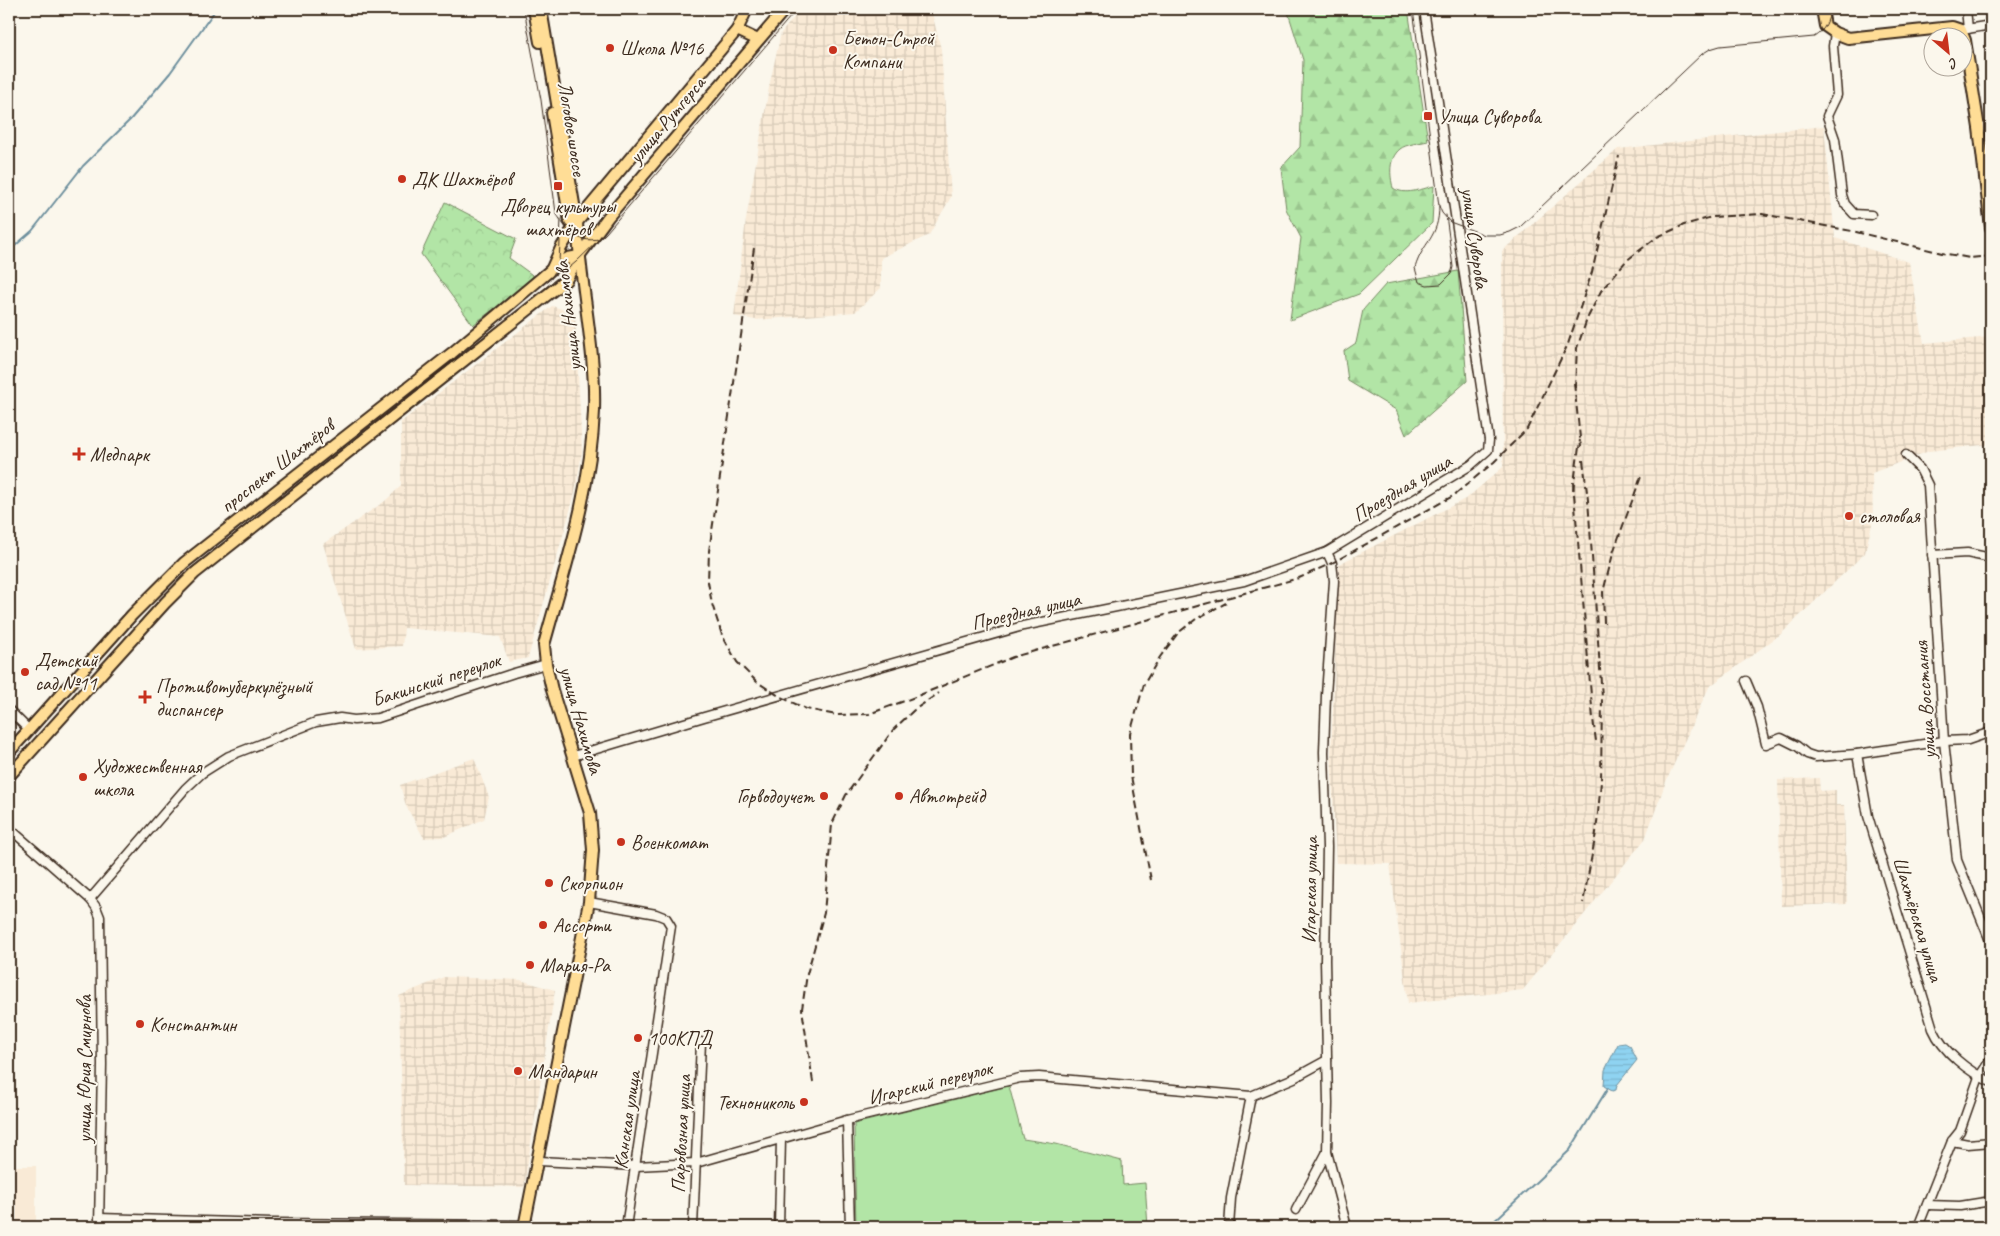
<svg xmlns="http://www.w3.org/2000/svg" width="2000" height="1236" font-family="Caveat,sans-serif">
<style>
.built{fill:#f9ead6}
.industrial{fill:url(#industrial-grid)}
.green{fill:#b2e5a6;stroke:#768862}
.forest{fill:url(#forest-firs);stroke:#768862}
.park{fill:url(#park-crowns);stroke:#768862}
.water{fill:url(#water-rules);stroke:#6d8f9d}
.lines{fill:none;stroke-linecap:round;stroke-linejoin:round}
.stream{stroke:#6d8f9d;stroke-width:2}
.minor-casing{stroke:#3b2a1e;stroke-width:11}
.major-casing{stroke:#3b2a1e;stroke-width:14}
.minor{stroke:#fbf7ec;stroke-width:8}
.major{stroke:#ffdd96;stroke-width:10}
.tram{stroke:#3b2a1e;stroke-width:1}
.rail{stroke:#3b2a1e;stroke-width:2;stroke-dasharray:8 4;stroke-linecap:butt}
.poi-dot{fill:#c8321e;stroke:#fbf7ec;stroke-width:2}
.labels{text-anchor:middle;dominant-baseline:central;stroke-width:4;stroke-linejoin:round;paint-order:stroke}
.poi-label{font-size:20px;fill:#3b2a1e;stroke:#fbf7ec;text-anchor:start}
.street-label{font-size:20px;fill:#3b2a1e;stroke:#fbf7ec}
</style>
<defs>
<pattern id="industrial-grid" width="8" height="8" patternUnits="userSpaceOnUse" patternTransform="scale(1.25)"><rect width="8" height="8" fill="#f9ead6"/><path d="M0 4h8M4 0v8" fill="none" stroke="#d6c9b7"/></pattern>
<pattern id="forest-firs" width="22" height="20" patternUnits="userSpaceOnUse" patternTransform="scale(1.25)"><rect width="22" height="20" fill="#b2e5a6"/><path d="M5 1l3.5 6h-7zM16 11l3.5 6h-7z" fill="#9ac58e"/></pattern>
<pattern id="park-crowns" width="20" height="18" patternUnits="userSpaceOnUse" patternTransform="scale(1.25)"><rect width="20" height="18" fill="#b2e5a6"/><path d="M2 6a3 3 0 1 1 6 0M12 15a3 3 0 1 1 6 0" fill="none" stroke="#9ac58e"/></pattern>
<pattern id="water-rules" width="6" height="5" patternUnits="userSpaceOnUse" patternTransform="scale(1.25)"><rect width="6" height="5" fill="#8fd3f1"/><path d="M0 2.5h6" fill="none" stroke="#7cb5ce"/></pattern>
</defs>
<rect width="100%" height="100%" fill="#fbf7ec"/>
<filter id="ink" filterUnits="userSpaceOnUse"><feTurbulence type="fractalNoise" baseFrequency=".02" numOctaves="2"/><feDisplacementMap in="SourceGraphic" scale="10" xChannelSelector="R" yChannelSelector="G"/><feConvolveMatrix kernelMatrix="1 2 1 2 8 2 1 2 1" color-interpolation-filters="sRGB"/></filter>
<g filter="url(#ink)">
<rect class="built" x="9" y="1166" width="27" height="61"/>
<g class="industrial">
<path d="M801 9H931L941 49 951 197 929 235 881 258V288L855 312 755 320 734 316 746 220 770 82 781 33Z"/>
<path d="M1824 126 1835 238 1909 262 1924 343 1991 337V444L1929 451 1872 473 1873 520 1865 553 1781 634 1709 687 1665 784 1645 839 1523 990 1408 1003 1390 864 1336 863 1331 753 1339 564 1467 498 1503 467 1502 251 1618 149Z"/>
<path d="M552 306 575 313 582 452 575 493 528 658 509 662 500 637 404 628 402 646 356 649 323 544 385 501 401 486V422Z"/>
<path d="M474 758 489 797 484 819 444 837 424 838 406 806 400 785Z"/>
<path d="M1819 778 1820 791 1836 790V805H1844L1847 904 1781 906 1778 780Z"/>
<path d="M444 977 520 980 555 990 524 1187 404 1185 399 996Z"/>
</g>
<path class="green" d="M1009 1086 1023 1139 1056 1144 1122 1161 1123 1185 1145 1183 1148 1227H856L854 1124Z"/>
<g class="forest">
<path d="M1287 9H1408L1428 141C1420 143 1406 144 1400 149 1388 159 1390 175 1393 188 1405 196 1421 189 1434 186L1432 223 1359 294 1290 320 1301 238 1286 209 1281 168 1300 147 1303 60Z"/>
<path d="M1458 271 1467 381 1406 435 1396 410 1348 381 1344 351 1356 343 1363 310 1386 284Z"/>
</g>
<path class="park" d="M445 202 516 239 509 258 535 277 473 325 421 254Z"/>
<path class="water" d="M1625 1043 1630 1046 1637 1060 1617 1085 1616 1090 1612 1091 1604 1086 1605 1070 1618 1044Z"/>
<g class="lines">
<g class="stream">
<path d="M9 251 32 231 83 166 130 120 170 73 216 9"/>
<path d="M1488 1227 1570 1150 1608 1088"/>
</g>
<defs>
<g id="minor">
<path d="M1966 9 1968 29"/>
<path d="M1961 30 1991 25"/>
<path d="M1835 33 1833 46 1837 95 1827 116 1835 139 1842 195 1845 204 1854 214 1871 215"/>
<path d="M1979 128 1991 127"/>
<path d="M1906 455 1920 469 1928 485 1944 741 1957 860 1991 943"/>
<path d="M1327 552 1332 563 1334 581 1326 695 1324 752 1327 847 1325 960 1328 1103 1327 1152 1347 1227"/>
<path d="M1932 555 1967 553 1991 558"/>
<path d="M1746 681 1757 707 1766 744 1781 738 1797 746 1807 754 1816 757 1857 754 1944 741 1968 740 1991 732"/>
<path d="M9 710 29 730"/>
<path d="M1857 754 1868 816 1933 1029C1943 1052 1969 1072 1991 1082"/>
<path d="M573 756 704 717 1023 626 1244 581 1327 552 1471 465 1488 450 1489 440 1424 9"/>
<path d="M9 828 90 899 96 907 100 917 102 1064 99 1227"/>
<path d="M90 899 185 789 202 773 229 756 316 722 340 718 354 720 378 718 514 673 546 664"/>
<path d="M589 902 656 914 666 918 671 926 626 1227"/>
<path d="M847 1120 850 1227"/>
<path d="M1952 1141 1968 1144 1991 1142"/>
<path d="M539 1161 636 1166 696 1163 847 1120 1020 1078 1039 1077 1251 1096 1294 1078 1327 1060"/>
<path d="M1927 1205 1960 1206 1991 1201"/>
<path d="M1296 1210 1327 1152"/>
<path d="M99 1218 271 1223 525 1225"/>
<path d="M693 1227 701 1042"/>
<path d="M779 1227 781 1139"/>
<path d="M1229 1227 1231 1198 1251 1096"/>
<path d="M1918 1227 1952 1141 1960 1131 1979 1077 1991 1059"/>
</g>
<g id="major">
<path d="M534 9 540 42"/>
<path d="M1822 9 1825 26 1835 33 1848 38 1952 27 1961 30 1965 40 1979 128 1991 228"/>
<path d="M737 30 758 40"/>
<path d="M552 113 570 222"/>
<path d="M552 268 561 248 577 222 737 30 747 9"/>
<path d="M9 752 132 615 184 563 452 353 559 263 568 258 579 256"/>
<path d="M9 776 165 603 195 573 566 280 579 256 608 217 785 9"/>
<path d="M524 1227 589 902 593 850 590 813 552 690 546 664 544 645C565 568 591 492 594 411 596 348 580 285 577 222L541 9"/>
</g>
</defs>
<use href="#minor" class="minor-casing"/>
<use href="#major" class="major-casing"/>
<use href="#minor" class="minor"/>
<use href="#major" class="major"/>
<g class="tram">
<path d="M524 9 541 100 556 213C568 232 576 243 599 239"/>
<path d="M1413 9 1439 206 1442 213 1450 222 1485 235H1500L1510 232 1520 227 1702 54 1710 49 1720 46 1814 37C1825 30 1829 21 1830 9"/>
<path d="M1439 206C1439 239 1423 241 1415 268L1419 282 1427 285 1441 284 1451 274 1453 267 1446 215"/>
<path d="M551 279 559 263 561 219"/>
<path d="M9 767 181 577 520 309 576 262 606 233 797 9"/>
</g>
<g class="rail">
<path d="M754 248 709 551 708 582 712 604 722 635 737 662 757 682 779 696 806 709 837 715 869 714 915 697 1013 657 1299 578 1332 563 1453 496 1494 462 1527 429 1568 344 1592 272 1619 156"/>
<path d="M1574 383 1581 447"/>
<path d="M1575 388 1577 348 1587 319 1601 291 1626 261 1657 237 1684 225 1712 217 1762 214 1852 231 1942 253 1970 258 1991 256"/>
<path d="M1583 460 1588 500 1602 697 1601 782 1596 833 1583 903"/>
<path d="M1573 482 1593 719 1596 741"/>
<path d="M1573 490 1580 440"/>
<path d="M1604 623 1603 592 1614 550 1642 474"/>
<path d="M1151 880 1131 776 1130 734 1144 684 1160 657 1178 633 1196 619 1226 603"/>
<path d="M813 1082 802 1009 807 974 824 913 832 824 846 795 893 730 914 710 939 693"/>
</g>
</g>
</g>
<g class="poi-dot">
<circle cx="610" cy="48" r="5"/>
<circle cx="833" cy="50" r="5"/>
<rect x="1423" y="111" width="10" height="10" rx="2.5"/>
<circle cx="402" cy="179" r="5"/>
<rect x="553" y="181" width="10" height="10" rx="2.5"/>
<path d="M76.5 446.5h5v5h5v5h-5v5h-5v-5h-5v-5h5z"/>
<circle cx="1849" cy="516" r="5"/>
<circle cx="25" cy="672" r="5"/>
<path d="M142.5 689.5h5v5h5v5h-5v5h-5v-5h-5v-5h5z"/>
<circle cx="83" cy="777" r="5"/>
<circle cx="824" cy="796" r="5"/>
<circle cx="899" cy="796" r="5"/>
<circle cx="621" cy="842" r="5"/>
<circle cx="549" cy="883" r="5"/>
<circle cx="543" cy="925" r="5"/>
<circle cx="530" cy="965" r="5"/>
<circle cx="140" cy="1024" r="5"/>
<circle cx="638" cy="1038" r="5"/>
<circle cx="518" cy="1071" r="5"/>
<circle cx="804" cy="1102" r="5"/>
</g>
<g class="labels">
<g class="poi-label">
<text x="843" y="38">Бетон-Строй<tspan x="843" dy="23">Компани</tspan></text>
<text x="620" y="48">Школа №16</text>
<text x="1438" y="116">Улица Суворова</text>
<text x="412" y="179">ДК Шахтёров</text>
<text x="558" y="206" text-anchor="middle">Дворец культуры<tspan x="558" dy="23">шахтёров</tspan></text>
<text x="90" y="454">Медпарк</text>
<text x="1859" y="516">столовая</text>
<text x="35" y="660">Детский<tspan x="35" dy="23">сад №11</tspan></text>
<text x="156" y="686">Противотуберкулёзный<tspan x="156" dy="23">диспансер</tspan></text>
<text x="93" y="766">Художественная<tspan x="93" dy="23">школа</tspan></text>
<text x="814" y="796" text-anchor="end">Горводоучет</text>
<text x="909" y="796">Автотрейд</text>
<text x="631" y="842">Военкомат</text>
<text x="559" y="883">Скорпион</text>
<text x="553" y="925">Ассорти</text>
<text x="540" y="965">Мария-Ра</text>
<text x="150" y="1024">Константин</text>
<text x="648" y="1038">100КПД</text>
<text x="528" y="1071">Мандарин</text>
<text x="794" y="1102" text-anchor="end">Технониколь</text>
</g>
<g class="street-label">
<text transform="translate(667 120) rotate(-50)">улица Рутгерса</text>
<text transform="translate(572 129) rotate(81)">Логовое шоссе</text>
<text transform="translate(1475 238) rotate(82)">улица Суворова</text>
<text transform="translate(568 316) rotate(-97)">улица Нахимова</text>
<text transform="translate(277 466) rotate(-38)">проспект Шахтёров</text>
<text transform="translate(1402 488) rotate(-31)">Проездная улица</text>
<text transform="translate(1026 611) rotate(-13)">Проездная улица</text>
<text transform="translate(436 680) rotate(-18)">Бакинский переулок</text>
<text transform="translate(1925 700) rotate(-94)">улица Восстания</text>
<text transform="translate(581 720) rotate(74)">улица Нахимова</text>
<text transform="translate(1310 890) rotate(-89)">Игарская улица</text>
<text transform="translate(1918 919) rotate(73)">Шахтёрская улица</text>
<text transform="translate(84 1069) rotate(-90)">улица Юрия Смирнова</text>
<text transform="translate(930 1083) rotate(-14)">Игарский переулок</text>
<text transform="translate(627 1120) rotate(-82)">Канская улица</text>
<text transform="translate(681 1134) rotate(-87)">Паровозная улица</text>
</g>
</g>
<rect width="2000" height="1236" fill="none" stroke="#fbf7ec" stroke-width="30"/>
<rect x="15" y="15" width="1970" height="1206" fill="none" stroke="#3b2a1e" stroke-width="2" filter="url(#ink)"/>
<g transform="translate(1948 52) rotate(152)"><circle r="24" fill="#fbf7ec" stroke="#aea59a"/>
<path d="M0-4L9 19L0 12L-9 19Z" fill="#c8321e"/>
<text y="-8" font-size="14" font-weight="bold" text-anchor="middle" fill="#3b2a1e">С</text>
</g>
</svg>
